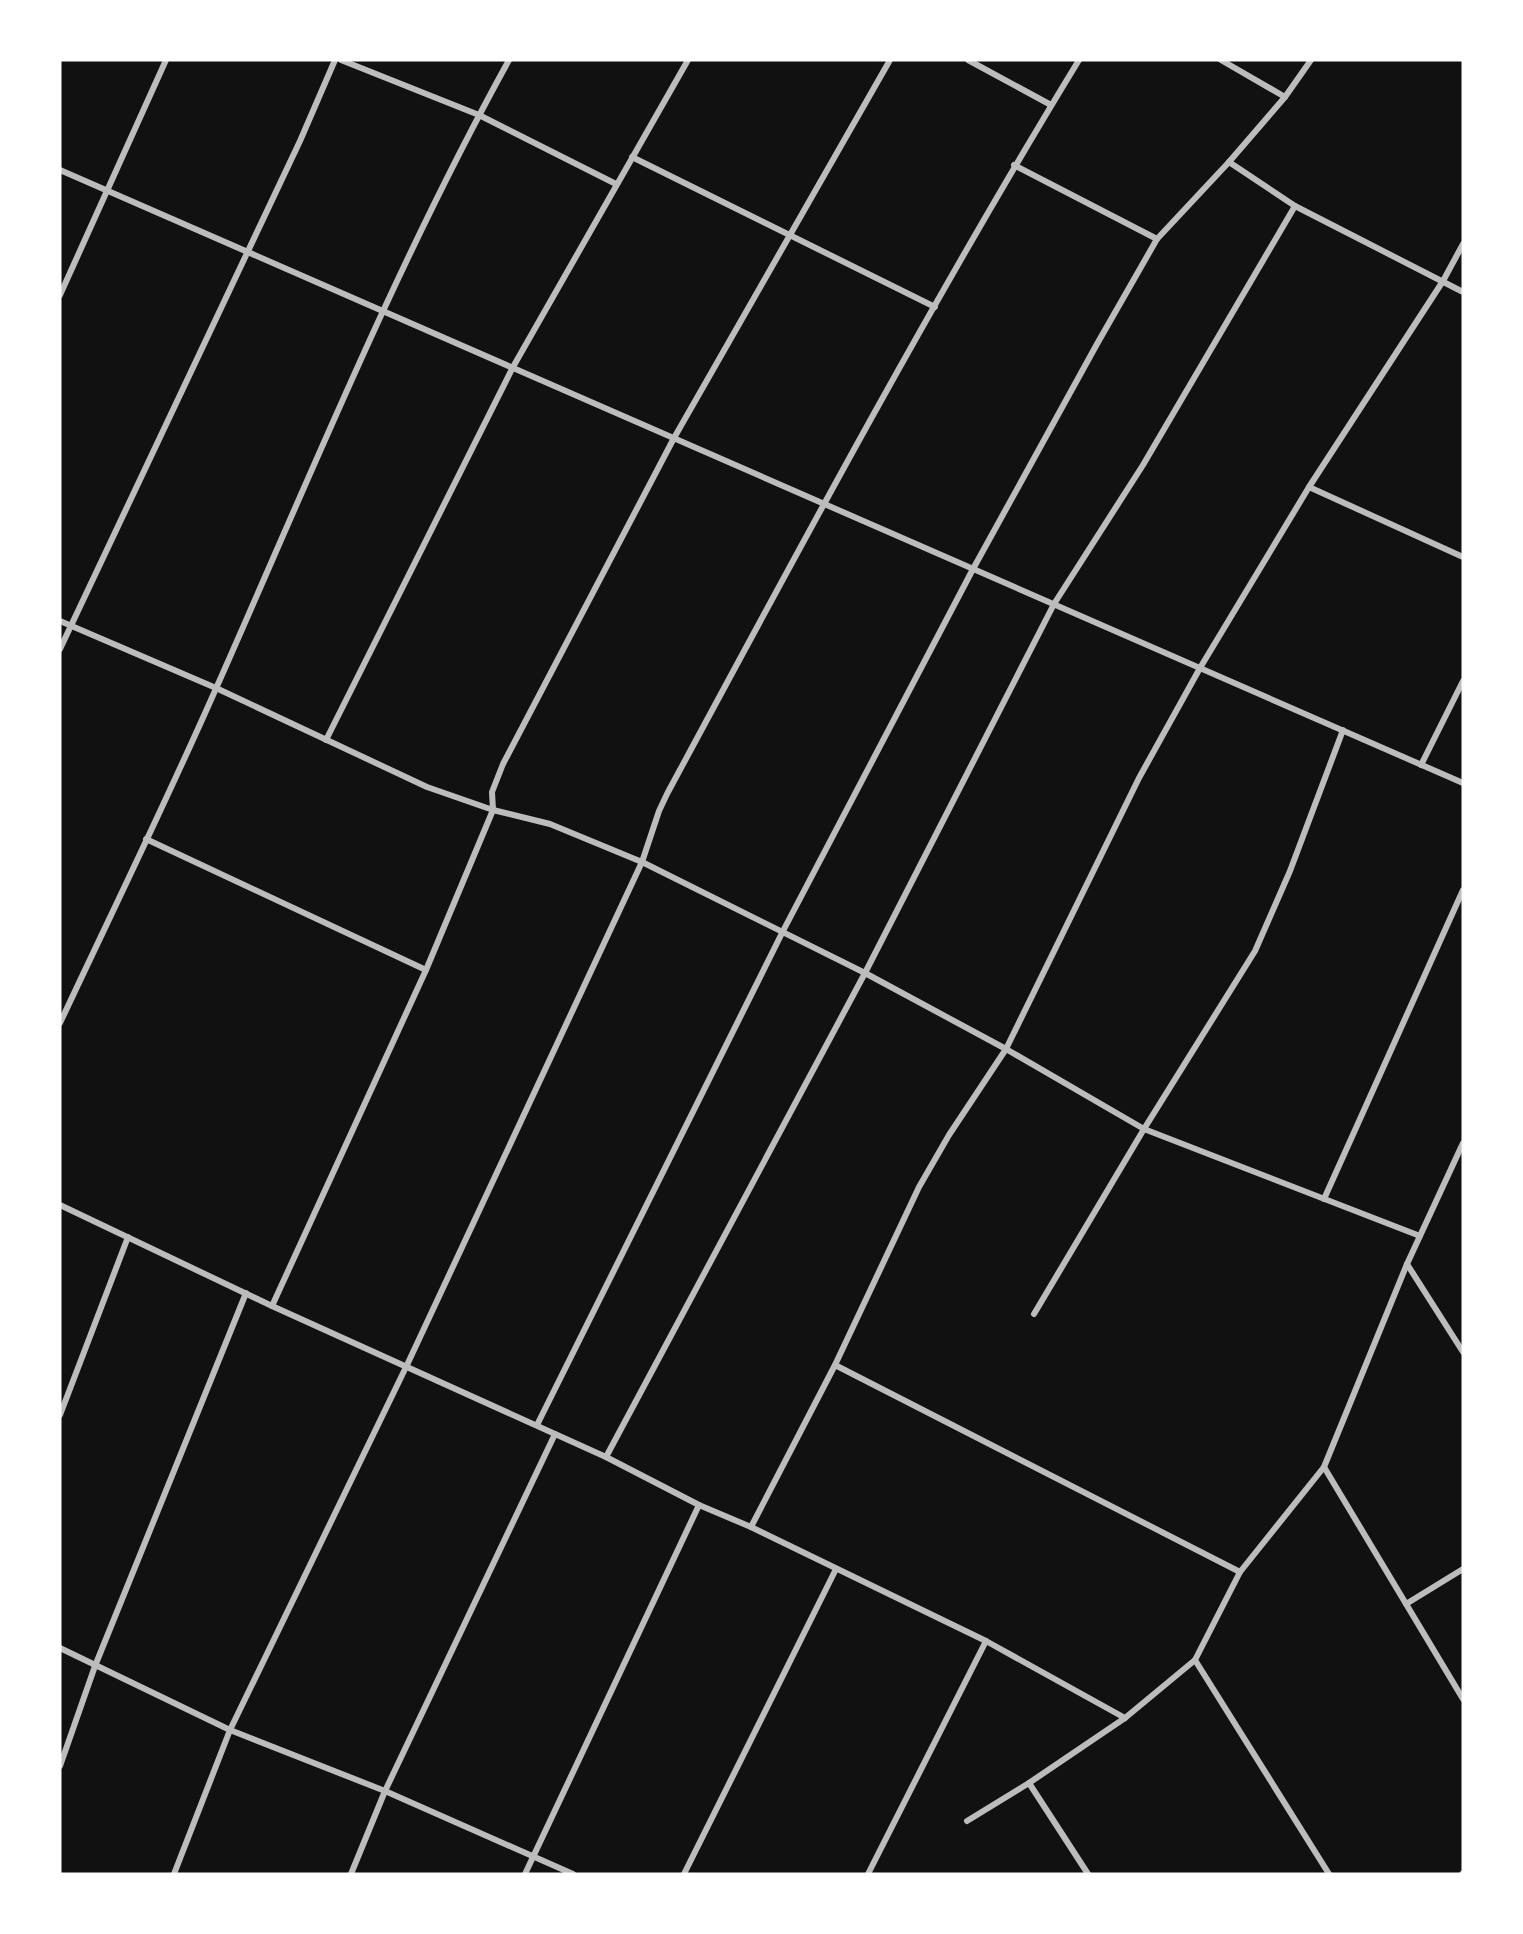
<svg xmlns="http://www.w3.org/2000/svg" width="1523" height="1934" font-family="Spectral,serif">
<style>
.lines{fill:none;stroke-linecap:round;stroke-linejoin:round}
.minor{stroke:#bcbcbc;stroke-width:6}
</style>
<rect width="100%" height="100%" fill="#111"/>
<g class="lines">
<g class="minor">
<path d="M341 60 479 115 616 184"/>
<path d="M968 60 1051 105"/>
<path d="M1221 60 1285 97"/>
<path d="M632 157 935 307"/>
<path d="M1229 162 1295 206 1463 292"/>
<path d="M1014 165 1157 239"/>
<path d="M60 170 1463 783"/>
<path d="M60 295 166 60"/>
<path d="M1309 487 1463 557"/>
<path d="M60 621 216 688 427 787 493 810 550 824 642 862 865 973 1006 1049 1144 1129 1420 1236"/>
<path d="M60 649 300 141 335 60"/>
<path d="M326 740 513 367 688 60"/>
<path d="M1421 765 1463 681"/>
<path d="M146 839 426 970"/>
<path d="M60 1023C113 910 168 798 218 684 311 474 398 261 509 60"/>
<path d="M1324 1199 1463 890"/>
<path d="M60 1205 272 1306 606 1457 699 1505 751 1527 986 1641 1125 1718"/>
<path d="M1407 1264 1463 1352"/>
<path d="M272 1306 426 970 493 810 492 792 503 764 674 438 890 60"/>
<path d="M1034 1314 1144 1129 1255 951 1290 871 1343 730"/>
<path d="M835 1365 1240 1572"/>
<path d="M60 1415 128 1237"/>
<path d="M537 1425 783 931 973 569 1097 344 1157 239 1229 162 1285 97 1311 60"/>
<path d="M606 1457 865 973 1054 604 1143 465 1295 206"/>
<path d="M1324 1467 1463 1699"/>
<path d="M751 1527 835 1365 919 1187 949 1135 1006 1049 1139 778 1200 668 1309 487 1443 281 1463 244"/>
<path d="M1406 1604 1463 1569"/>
<path d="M60 1648 230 1730 385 1791 573 1874"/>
<path d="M1195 1660 1329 1874"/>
<path d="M60 1766 95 1666 246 1293"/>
<path d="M1029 1783 1088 1874"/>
<path d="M967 1821 1029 1783 1125 1718 1195 1660 1240 1572 1324 1467 1407 1264 1463 1143"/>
<path d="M174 1874 230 1730 407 1365 642 862 659 811 667 794C800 547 933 299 1079 60"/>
<path d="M351 1874 385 1791 555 1434"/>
<path d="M525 1874 699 1505"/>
<path d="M684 1874 836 1569"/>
<path d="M868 1874 986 1641"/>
<path d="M1462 1874 1463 1873"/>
</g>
</g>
<rect width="1523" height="1934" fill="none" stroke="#ffffff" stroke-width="123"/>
</svg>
